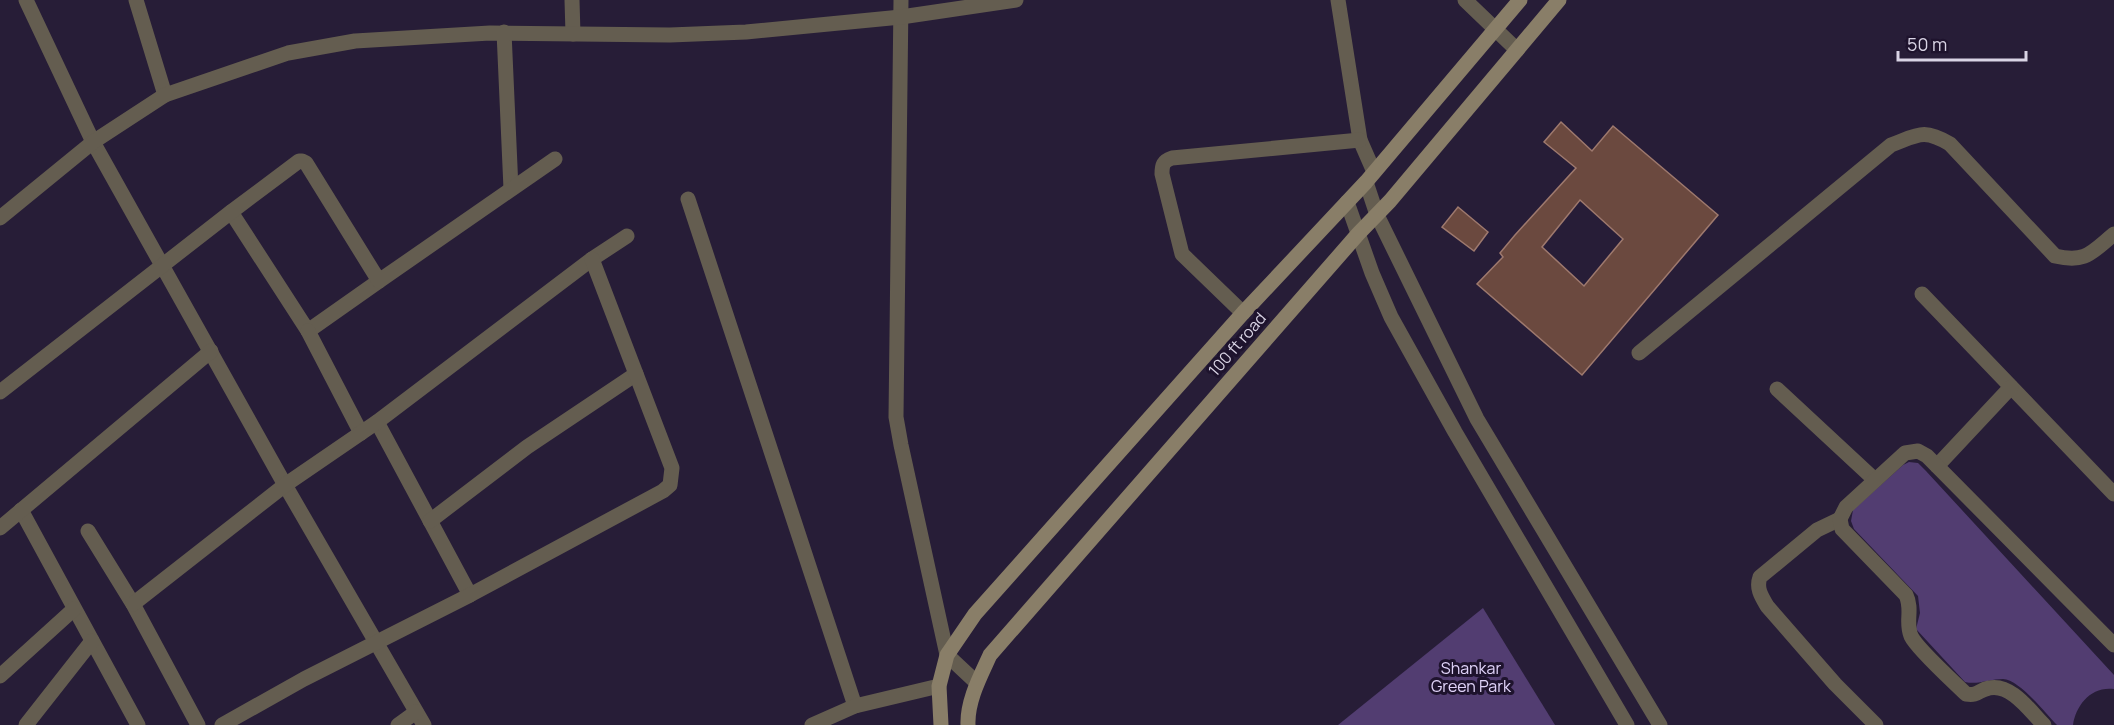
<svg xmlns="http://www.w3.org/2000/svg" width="2114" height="725" font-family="Manrope,sans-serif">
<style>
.green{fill:#523d71}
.building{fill:#6b493f;stroke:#9e796e;stroke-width:1.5;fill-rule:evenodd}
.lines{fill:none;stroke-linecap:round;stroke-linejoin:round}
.minor{stroke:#645d50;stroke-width:15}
.tertiary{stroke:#645d50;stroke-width:15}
.secondary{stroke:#897e68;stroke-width:15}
.labels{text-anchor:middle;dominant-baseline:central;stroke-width:6;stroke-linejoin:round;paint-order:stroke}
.street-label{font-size:16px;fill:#d9d4e5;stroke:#1e132d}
.park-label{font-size:16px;fill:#e0d3f9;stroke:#1e132d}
</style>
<rect width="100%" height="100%" fill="#271d37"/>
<g class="green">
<path d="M1909 462 1918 463 1926 471 2114 675V689C2091 686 2076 705 2073 725H2057C2046 714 2019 679 2003 679 1990 679 1978 685 1965 682L1916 629 1920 613 1918 596 1854 529 1851 521 1853 510 1903 465Z"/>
<path d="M1483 608 1555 725H1338Z"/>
</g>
<g class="building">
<path d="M1561 122 1592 151 1613 126 1718 215 1582 375 1477 284 1503 257 1500 253 1515 235 1576 168 1544 142ZM1580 200 1623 239 1584 286 1542 247Z"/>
<path d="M1458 207 1488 232 1474 251 1442 227Z"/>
</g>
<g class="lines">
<g class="minor">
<path d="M26 0 93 142 285 485 424 725"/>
<path d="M136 0 165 95"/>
<path d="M572 0 573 34"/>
<path d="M901 0 896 417 901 445 947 655 977 683"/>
<path d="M1338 0 1360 140 1374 172"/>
<path d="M504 32 511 189"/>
<path d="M688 199 855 706"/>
<path d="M231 212 308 331 379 281"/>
<path d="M0 218 93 142 165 95 288 53 355 41 490 33 670 35 746 32 901 17 1016 0"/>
<path d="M1922 294 2114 494"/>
<path d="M1243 313 1182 254 1162 174C1162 165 1163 161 1172 158L1360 140"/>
<path d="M308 331 361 433"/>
<path d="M1639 353 1891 145C1918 135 1923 128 1950 144L2055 256C2086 263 2091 253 2114 234"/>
<path d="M1777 389 1875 480"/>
<path d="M0 392 231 212 299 161H302L306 163 379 281 555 159"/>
<path d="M377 422 470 595"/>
<path d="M1937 466 2011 387"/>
<path d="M21 510 138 725"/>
<path d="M1840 519 1817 530 1760 577C1756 588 1761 596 1767 606L1835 684 1876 725"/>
<path d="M430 521 527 447 636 374"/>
<path d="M0 528 211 351"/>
<path d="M88 531 133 604 198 725"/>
<path d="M133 604 285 485 377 422 592 259 627 236"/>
<path d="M0 676 74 609"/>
<path d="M26 725 92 641"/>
<path d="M222 725 304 679 470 595 663 491 670 485 672 468 592 259"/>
<path d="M398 725 416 712"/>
<path d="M812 725 855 706 939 686"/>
<path d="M2044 725C2030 711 2011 683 1989 688 1978 690 1979 696 1966 694 1954 682 1917 649 1911 636 1905 622 1913 610 1906 595L1842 529 1840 519 1846 507 1905 453 1918 451 1927 456 2114 645"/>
</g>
<g class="tertiary">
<path d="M1465 0 1517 50"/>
<path d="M1366 182 1377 215 1477 419 1660 725"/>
<path d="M1347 202 1372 273 1391 317 1455 432 1627 725"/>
</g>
<g class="secondary">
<path d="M941 725 939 686 947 655 975 614 1243 313 1366 182 1520 0"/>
<path d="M968 725C967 701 980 677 990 655L1358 234 1390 201 1559 0"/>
</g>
</g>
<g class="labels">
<g class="street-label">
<text transform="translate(1237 344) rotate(-49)">100 ft road</text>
</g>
<g class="park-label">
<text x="1471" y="668">Shankar<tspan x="1471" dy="18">Green Park</tspan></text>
</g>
</g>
<path d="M1898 51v9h128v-9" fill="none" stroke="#d9d4e5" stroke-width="3"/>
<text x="1907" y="51" font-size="18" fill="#d9d4e5" stroke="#1e132d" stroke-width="4.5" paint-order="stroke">50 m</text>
</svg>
